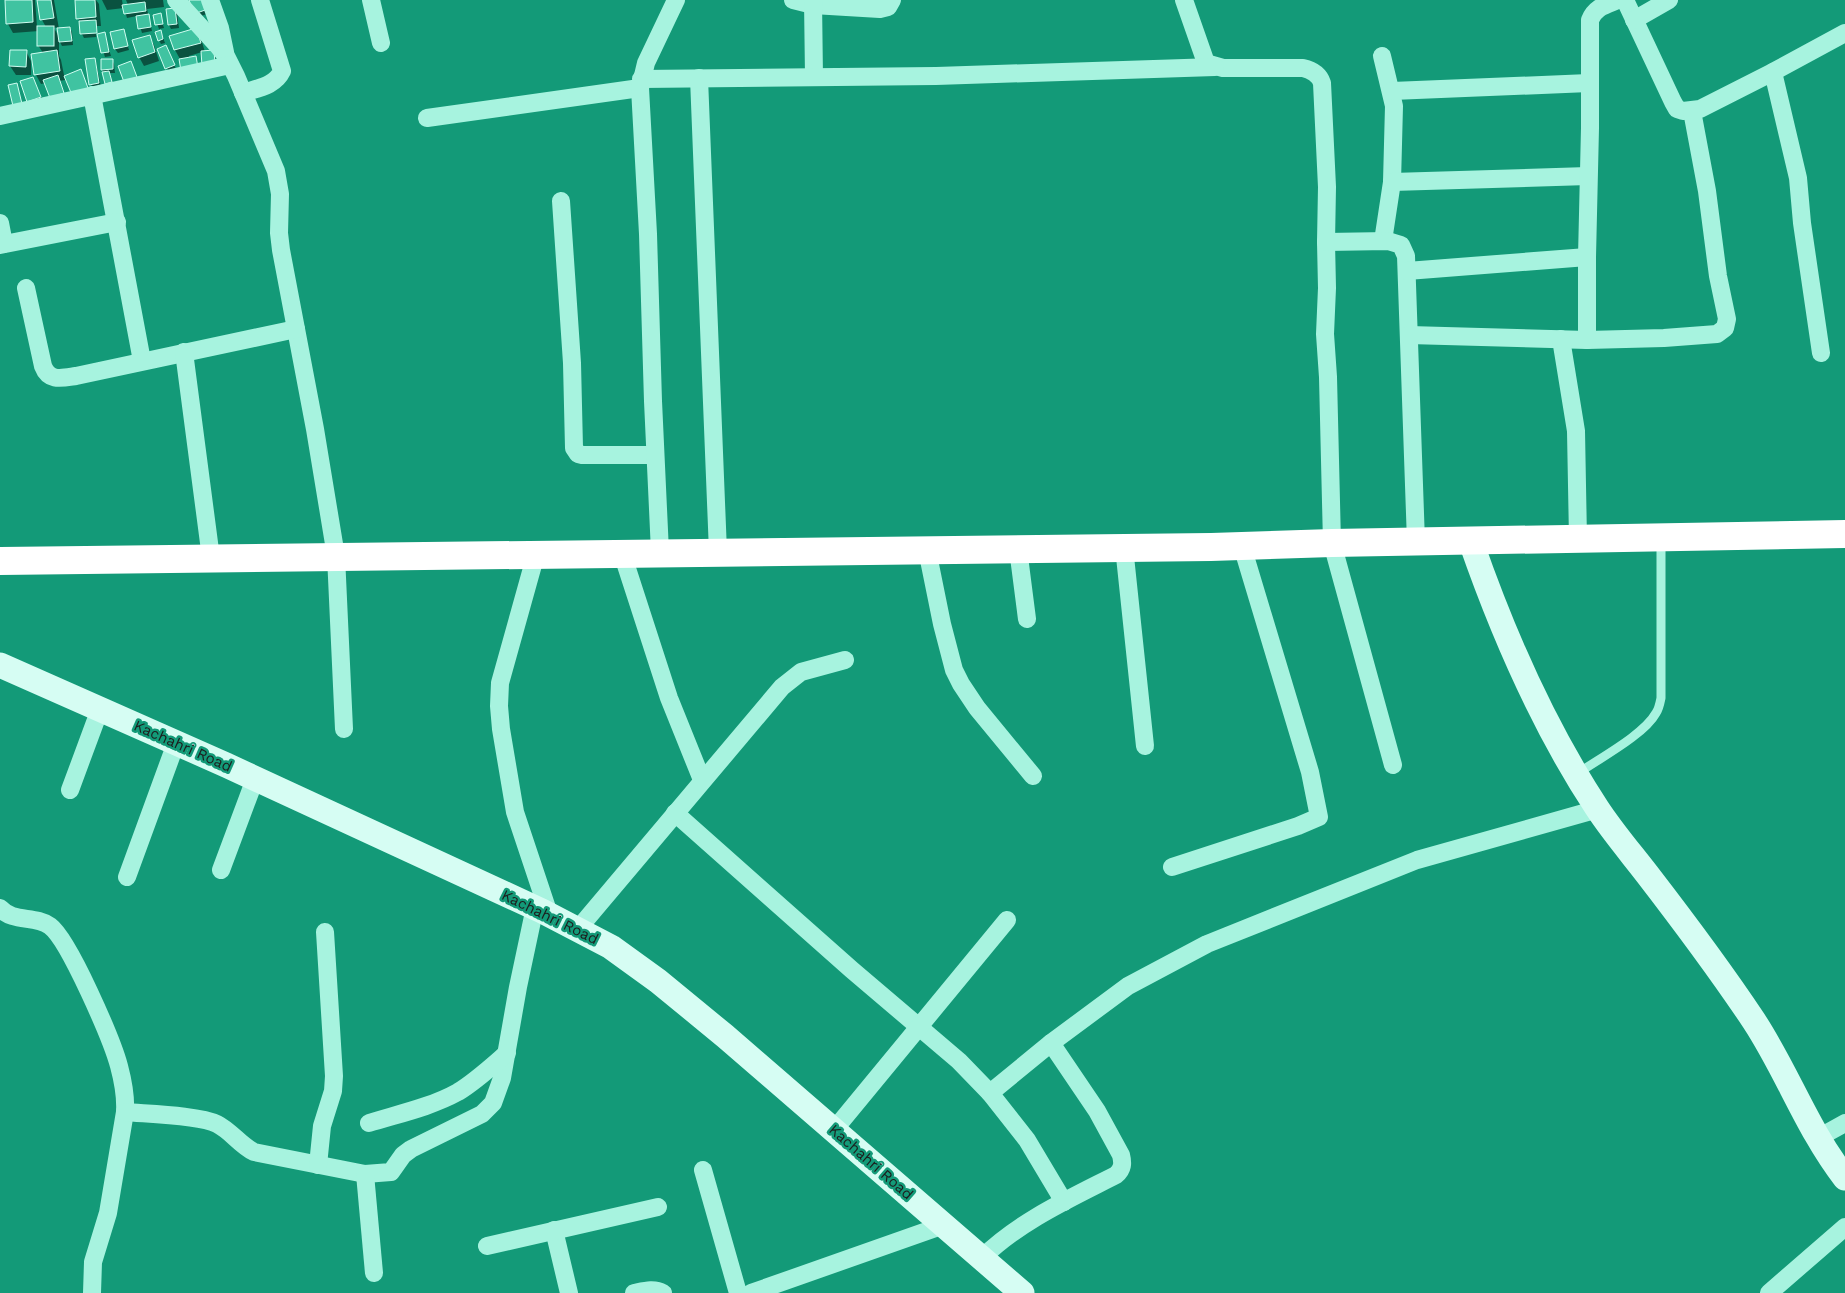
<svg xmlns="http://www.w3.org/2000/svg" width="1845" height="1293" font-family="'Work Sans',sans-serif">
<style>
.shadow{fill:#0007;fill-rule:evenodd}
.building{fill:#40c3a1;stroke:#cffdf1}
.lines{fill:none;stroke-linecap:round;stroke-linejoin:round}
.lane{stroke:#a7f3df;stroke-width:9}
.street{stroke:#a7f3df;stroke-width:18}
.secondary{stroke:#d6fdf3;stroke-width:25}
.highway{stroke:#fff;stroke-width:28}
.labels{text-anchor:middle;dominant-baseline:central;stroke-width:5;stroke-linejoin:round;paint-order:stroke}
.street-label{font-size:15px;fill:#1d1d1d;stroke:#139a78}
</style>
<rect width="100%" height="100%" fill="#139a78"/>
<g class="shadow">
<path d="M6 0H35L37 27H46L42 20 38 0H54L59 29 70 28 72 32 73 45 62 46 59 40V56L61 60 65 80 59 81 68 103 46 83 41 84 36 75 43 53 38 45 39 31 13 33 8 24ZM58 27 59 37 54 28Z"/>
<path d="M76 0H96L99 4 101 26H96V37L84 38 82 34 81 24 78 18Z"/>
<path d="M102 0H122L123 6 128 5 126 0H163L164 7 147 9 152 31 142 33 137 16 127 18 124 8 107 10Z"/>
<path d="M191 0 210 13 198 17Z"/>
<path d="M175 9 177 13 179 28 171 29 169 25 167 10Z"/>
<path d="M160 15 164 28 159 29 154 16Z"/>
<path d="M123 30 129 50 118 53 115 49Z"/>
<path d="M161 32 165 43 161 44 159 40Z"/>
<path d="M104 33 111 56 105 57 99 37Z"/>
<path d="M149 36 154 45 159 61 144 66 139 57Z"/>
<path d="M171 37 201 39 205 52 215 55 217 68 202 52 189 56V58L195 57 199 72 180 59 175 50Z"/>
<path d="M26 51 31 61V75H16L10 66Z"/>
<path d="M168 51 176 69 169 72 167 68Z"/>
<path d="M94 59 96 63 101 87 93 89 91 84Z"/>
<path d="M112 60 114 64 115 73H109L113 86 108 87 102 69Z"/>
<path d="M33 78 45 106 34 110Z"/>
</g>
<g class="building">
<path d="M5 0H32L33 22 6 24Z"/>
<path d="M37 0H51L54 18 40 20Z"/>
<path d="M75 0H95L96 17 76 19Z"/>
<path d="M189 0H205L208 9 194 14Z"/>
<path d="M145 2 146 11 124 14 122 5Z"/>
<path d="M175 8 177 24 168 25 166 9Z"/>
<path d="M161 13 163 24 155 25 153 15Z"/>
<path d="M149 14 151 27 138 29 136 16Z"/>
<path d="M96 20 97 33 80 34 79 21Z"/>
<rect x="37" y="26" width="17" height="20"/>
<path d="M70 27 72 41 59 42 57 28Z"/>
<path d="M196 28 201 43 174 50 169 36Z"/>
<path d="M124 29 128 46 114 49 110 32Z"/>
<path d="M161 30 163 39 158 41 155 32Z"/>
<path d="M105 32 109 52 101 53 97 34Z"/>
<path d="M150 35 155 52 138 58 132 40Z"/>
<path d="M166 45 175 65 165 69 157 49Z"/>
<path d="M10 50H27L26 67 9 66Z"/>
<path d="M57 50 60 71 34 75 31 54Z"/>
<path d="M214 50 215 64 202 66 201 51Z"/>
<path d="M196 56 198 68 181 71 179 59Z"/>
<path d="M95 58 99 83 89 85 85 59Z"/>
<path d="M101 59H113V69L101 70Z"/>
<path d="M131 61 137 77 124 82 118 66Z"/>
<path d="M81 69 88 88 72 95 64 76Z"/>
<path d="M109 71 112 82 105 84 102 72Z"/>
<path d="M58 75 64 93 50 98 43 80Z"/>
<path d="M33 77 41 97 27 102 20 81Z"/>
<path d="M17 83 22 104 13 106 8 85Z"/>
</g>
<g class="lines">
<path class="lane" d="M1577 774C1598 759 1644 735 1656 713 1659 709 1660 703 1661 698V540"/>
<g class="street">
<path d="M176 0 218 46 226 56 236 76 276 171 280 194 279 233 281 250 315 429 336 556 344 729"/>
<path d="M210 0 220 28 225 52"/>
<path d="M371 0 381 43"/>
<path d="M793 0 813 5 880 9 888 7 892 0"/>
<path d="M813 0 814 77"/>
<path d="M1184 0 1205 60 1209 64 1223 68H1303C1312 70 1319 74 1322 83L1327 187 1326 242 1327 288 1325 334 1328 377 1332 543 1393 765"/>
<path d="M1625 0 1673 102 1677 109 1683 111 1700 109 1773 72 1845 33"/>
<path d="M1634 20 1669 0"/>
<path d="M1382 56 1394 106 1392 182 1383 241"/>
<path d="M1773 72 1798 178 1802 223 1821 353"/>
<path d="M699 78 718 552"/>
<path d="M641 79 936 76 1215 67"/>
<path d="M1392 91 1589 83"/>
<path d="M243 93C258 88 275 86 282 71L260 0"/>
<path d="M92 95 142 361"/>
<path d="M0 116 230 65"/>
<path d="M427 118 640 88"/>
<path d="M1392 182 1588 176"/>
<path d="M561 201 572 363 574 448 578 454 582 455H655"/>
<path d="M0 223 4 244"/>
<path d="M1326 242 1388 241 1401 245 1406 256 1416 542"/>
<path d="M0 245 117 222"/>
<path d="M1407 271 1587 257"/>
<path d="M26 288 43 366C49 382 62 378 76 376L296 329"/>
<path d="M1409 335 1587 340 1664 338 1717 334 1725 328 1727 319 1718 276 1707 191 1692 111"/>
<path d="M1561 339 1576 431 1578 539"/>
<path d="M1587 340V257L1590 128V20C1595 7 1606 5 1618 0"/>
<path d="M184 352 211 558"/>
<path d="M1124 547 1145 746"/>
<path d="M1018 549 1027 619"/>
<path d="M927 550 942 624 954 670 961 684 977 708 1033 776"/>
<path d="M660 552 653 401 648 234 640 88 646 63 676 0"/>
<path d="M622 553 669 698 702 780"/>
<path d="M536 554 500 683 499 706 501 729 515 812 549 914"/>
<path d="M70 790 100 709"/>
<path d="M675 813 852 970 959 1061 990 1093 1027 1140 1064 1202"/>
<path d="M1172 867 1298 826 1319 817 1310 772 1242 546"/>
<path d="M221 870 255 779"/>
<path d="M127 877 176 743"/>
<path d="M0 908C13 923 35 915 50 926 69 940 112 1040 119 1066 123 1081 126 1096 125 1112L108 1213 93 1262 92 1293"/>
<path d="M578 929 782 687 801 672 845 660"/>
<path d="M990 1093 1051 1043 1128 986 1207 944 1417 860 1598 809"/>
<path d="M125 1112C147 1114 199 1115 217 1124 231 1131 240 1145 254 1152L365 1174 391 1172 403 1155 411 1149 482 1114 493 1103 502 1078 518 987 535 907"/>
<path d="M369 1123C398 1114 431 1107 458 1092 476 1081 491 1067 507 1053"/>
<path d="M834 1130 1007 920"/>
<path d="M1818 1138 1845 1123"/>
<path d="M318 1165 322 1126 333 1091 334 1076 325 932"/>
<path d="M703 1170 738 1293"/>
<path d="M365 1174 374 1273"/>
<path d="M554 1230 569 1293"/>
<path d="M487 1246 658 1207"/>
<path d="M982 1258C1020 1221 1069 1199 1116 1175 1123 1169 1123 1163 1121 1155L1097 1111 1051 1043"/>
<path d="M634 1293C644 1291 654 1288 663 1293"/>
<path d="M751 1293 944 1225"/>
<path d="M1769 1293 1845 1227"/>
</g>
<g class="secondary">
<path d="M1471 542C1503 634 1543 726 1597 808 1612 831 1630 852 1647 874 1684 922 1720 970 1754 1021 1787 1071 1807 1129 1845 1178"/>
<path d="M0 665 226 765 542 911 611 947 658 981 725 1036 1022 1293"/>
</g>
<path class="highway" d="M0 561 1211 547 1332 543 1845 534"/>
</g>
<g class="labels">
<g class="street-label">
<text transform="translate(183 746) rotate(24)">Kachahri Road</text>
<text transform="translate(550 917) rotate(26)">Kachahri Road</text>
<text transform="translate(871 1162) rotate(41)">Kachahri Road</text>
</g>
</g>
</svg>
